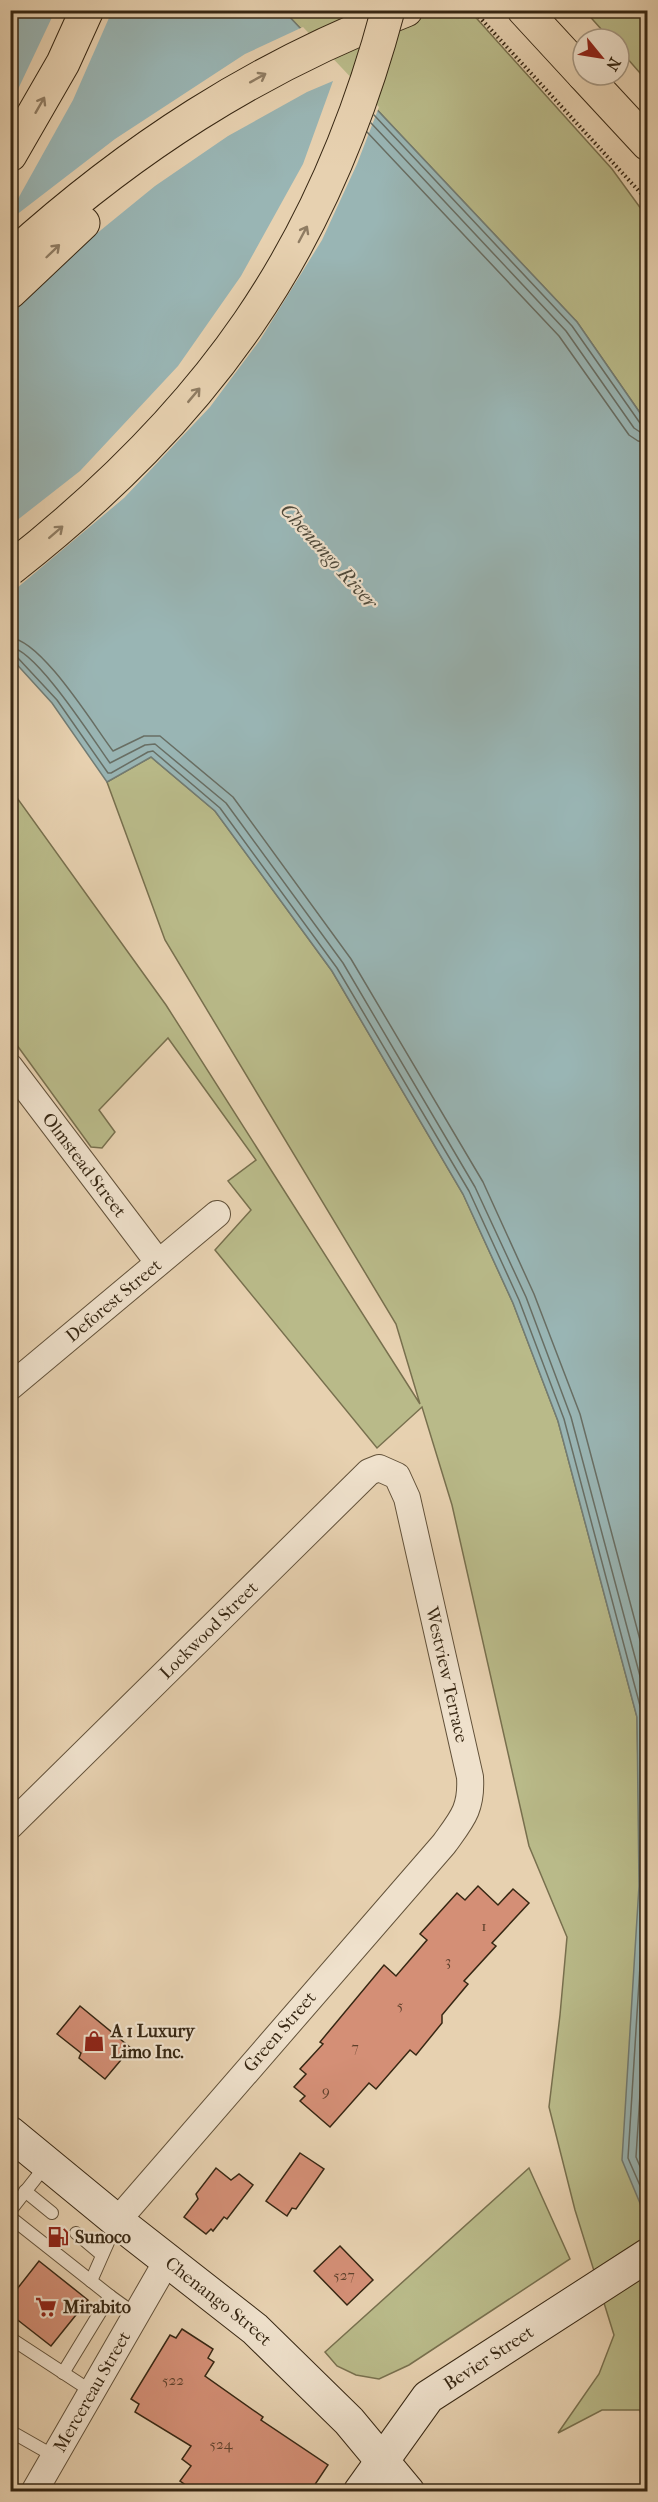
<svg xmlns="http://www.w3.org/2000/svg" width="658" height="2502" font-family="'IM FELL French Canon',serif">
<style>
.green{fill:#b9ba89;stroke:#78704e;stroke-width:1.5}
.water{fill:#99b5b4;stroke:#727c74;stroke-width:1.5}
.pier{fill:#e7d1b0}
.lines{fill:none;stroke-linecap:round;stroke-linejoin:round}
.shore{stroke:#686e64;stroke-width:1.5}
.building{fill:#d48f76;stroke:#372713;stroke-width:1.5}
.lane-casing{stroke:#63523a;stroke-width:14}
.street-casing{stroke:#63523a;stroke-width:28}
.secondary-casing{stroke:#372713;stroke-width:35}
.primary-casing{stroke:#372713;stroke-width:35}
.highway-casing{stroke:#372713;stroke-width:35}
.path{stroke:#372713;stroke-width:4;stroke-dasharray:1.5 3;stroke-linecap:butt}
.lane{stroke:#efe1cc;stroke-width:12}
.street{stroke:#efe1cc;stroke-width:26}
.secondary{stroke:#efe1cc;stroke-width:33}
.primary{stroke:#e7d1b0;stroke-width:33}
.highway{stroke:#e7d1b0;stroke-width:33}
.highway-bridge-casing{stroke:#372713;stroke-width:35;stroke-linecap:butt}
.highway-bridge{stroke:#e7d1b0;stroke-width:33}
.oneway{stroke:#8f7c62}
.labels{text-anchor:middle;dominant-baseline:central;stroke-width:4.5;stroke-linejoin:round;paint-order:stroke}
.number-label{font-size:15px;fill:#5e412c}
.street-label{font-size:18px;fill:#372713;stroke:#efe1cc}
.poi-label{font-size:18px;font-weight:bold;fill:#372713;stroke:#efe1cc;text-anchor:start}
.water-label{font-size:20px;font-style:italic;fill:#504a3b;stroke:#efe1cc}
</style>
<rect width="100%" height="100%" fill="#e7d1b0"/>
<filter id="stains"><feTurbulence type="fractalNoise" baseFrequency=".00333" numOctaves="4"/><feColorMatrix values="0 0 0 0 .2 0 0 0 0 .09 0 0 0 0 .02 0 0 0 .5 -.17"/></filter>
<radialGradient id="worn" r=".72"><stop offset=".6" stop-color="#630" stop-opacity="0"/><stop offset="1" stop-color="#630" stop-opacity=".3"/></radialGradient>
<g class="green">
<path d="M284 11H470L612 169 647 217V423L577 322Z"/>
<path d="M585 11H647V81L619 49V39H610Z"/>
<path d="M151 757 215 811 332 971 463 1194 513 1303 558 1421 637 1717 647 2220V2440L640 2410H602L558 2433 599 2374 614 2335 575 2210 549 2107 560 2015 567 1937 529 1846 452 1505 422 1407 377 1448 215 1250 251 1210 228 1181 256 1160 168 1038 99 1110 115 1132 102 1148 91 1147 11 1037 10 788 166 1005 420 1404 396 1324 165 940 107 782Z"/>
<path d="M529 2168 570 2259 409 2365 379 2379 356 2375 337 2366 325 2352Z"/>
</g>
<path class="water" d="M11 11H284L577 322 647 423V2220L622 2160 639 1886 637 1717 558 1421 513 1303 463 1194 332 971 215 811 151 757 107 782 52 703 11 658Z"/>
<g class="pier">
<path d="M55 11H112L73 100 10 213 11 104Z"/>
<path d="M303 27 379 107 357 164 322 240 260 340 210 407 124 498 11 593V525L80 471 178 366 241 276 303 164 333 81 307 92 228 136 155 186 47 274 11 310V219L115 139 245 54Z"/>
</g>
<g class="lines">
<g class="shore">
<path d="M374 115 572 326 640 423 648 426"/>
<path d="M371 123 566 331 634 428 640 432 648 434"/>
<path d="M367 132 559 336 629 435 638 441 648 443"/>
<path d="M10 638C41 639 94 726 113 751L144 736H160L233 797 351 959 483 1182 534 1294 580 1414 648 1670"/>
<path d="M10 647C36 649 94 741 110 763L145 745 155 744 226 803 343 963 475 1187 526 1297 571 1417 648 1706"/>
<path d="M10 655 17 657 57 700 108 773H111L148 752 153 751 220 808 337 968 469 1191 519 1300 564 1419 643 1717 645 1886 628 2158 648 2204"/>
<path d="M648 1968 636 2157 648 2185"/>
</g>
</g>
<g class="building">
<path d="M478 1886 498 1905 513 1889 529 1903 492 1943 496 1946 464 1981 468 1984 442 2015V2023L416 2055 410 2050 376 2089 369 2083 330 2127 300 2101 305 2096 294 2087 306 2074 300 2069 323 2044 320 2042 384 1965 396 1976 427 1940 420 1934 457 1893 465 1900Z"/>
<path d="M80 2006 131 2048 105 2079 79 2058 81 2053 57 2034Z"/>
<path d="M300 2153 324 2169 296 2209 292 2208 287 2216 266 2201Z"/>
<path d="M216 2168 231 2180 239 2174 253 2185 227 2219 224 2217 213 2231 211 2229 206 2234 184 2217 198 2199 196 2194Z"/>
<path d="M340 2246 373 2280 347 2305 314 2271Z"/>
<path d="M39 2261 88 2300 51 2346 10 2314V2298Z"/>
<path d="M182 2329 213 2349 208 2358 214 2362 205 2376 263 2417 261 2420 328 2465 310 2492H196L180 2481 191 2466 182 2459 191 2446 135 2412 139 2404 131 2399 170 2335 176 2338Z"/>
</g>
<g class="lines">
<defs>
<g id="lane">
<path d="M25 2191 52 2213"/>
<path d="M10 2211 47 2164"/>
<path d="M10 2217 91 2281"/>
<path d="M76 2233 102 2255"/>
<path d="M110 2296 91 2281 117 2222"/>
<path d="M10 2338 91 2391"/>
<path d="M63 2373 110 2296 135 2314"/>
<path d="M10 2431 54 2456"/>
</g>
<g id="street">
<path id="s1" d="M10 1067 158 1262"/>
<path id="s2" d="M10 1387 217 1214"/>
<path id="s3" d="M10 1826 369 1472 379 1468 397 1476 407 1498 470 1777C472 1809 462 1819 444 1844L117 2221"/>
<path id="s4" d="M34 2492 167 2261"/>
</g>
<g id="secondary">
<path id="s5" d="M10 2133 117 2221 255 2329 349 2421 408 2492"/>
<path id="s6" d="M360 2492 428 2397 648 2255"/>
</g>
<g id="primary">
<path d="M524 10 583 74"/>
<path d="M584 75 648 144"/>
</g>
<g id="highway">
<path d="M10 155 63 63 87 10"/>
<path d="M10 258C130 149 255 68 406 10"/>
<path d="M10 292 83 223"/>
</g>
</defs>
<use href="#lane" class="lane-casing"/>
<use href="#street" class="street-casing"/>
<use href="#secondary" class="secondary-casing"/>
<use href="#primary" class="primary-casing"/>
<use href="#highway" class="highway-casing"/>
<path class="path" d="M473 10 648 201"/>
<use href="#lane" class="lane"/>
<use href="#street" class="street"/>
<use href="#secondary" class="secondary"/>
<use href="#primary" class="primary"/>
<use href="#highway" class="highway"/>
<defs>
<path id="highway-bridge" d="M10 569C207 414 323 254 388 10"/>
</defs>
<use href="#highway-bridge" class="highway-bridge-casing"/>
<use href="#highway-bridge" class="highway-bridge"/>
</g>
<defs><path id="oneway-shaft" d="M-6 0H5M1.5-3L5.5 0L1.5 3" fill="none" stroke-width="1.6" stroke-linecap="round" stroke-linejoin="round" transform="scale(1.5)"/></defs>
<g class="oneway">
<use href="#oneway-shaft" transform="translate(258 78) rotate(-29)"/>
<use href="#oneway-shaft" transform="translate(40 105) rotate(-60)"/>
<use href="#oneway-shaft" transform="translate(303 234) rotate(-62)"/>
<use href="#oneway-shaft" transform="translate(53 251) rotate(-44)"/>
<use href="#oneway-shaft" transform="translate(194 395) rotate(-50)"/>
<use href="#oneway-shaft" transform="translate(56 532) rotate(-41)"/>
</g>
<defs>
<symbol id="shop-bare" viewBox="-9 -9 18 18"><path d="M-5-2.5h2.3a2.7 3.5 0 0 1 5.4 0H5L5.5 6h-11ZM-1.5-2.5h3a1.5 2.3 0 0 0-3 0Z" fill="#8f2418" stroke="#efe1cc" stroke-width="2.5" paint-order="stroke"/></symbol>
<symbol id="fuel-bare" viewBox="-9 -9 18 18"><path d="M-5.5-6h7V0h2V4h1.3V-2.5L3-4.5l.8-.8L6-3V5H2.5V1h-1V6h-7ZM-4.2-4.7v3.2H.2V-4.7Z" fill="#8f2418" stroke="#efe1cc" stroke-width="2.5" paint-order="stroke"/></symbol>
<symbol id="supermarket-bare" viewBox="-9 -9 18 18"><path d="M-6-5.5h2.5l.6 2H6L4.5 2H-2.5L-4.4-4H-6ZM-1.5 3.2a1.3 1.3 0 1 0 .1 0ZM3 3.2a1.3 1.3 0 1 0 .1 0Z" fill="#8f2418" stroke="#efe1cc" stroke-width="2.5" paint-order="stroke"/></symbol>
</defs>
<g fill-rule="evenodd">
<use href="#shop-bare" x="79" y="2026" width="30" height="30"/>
<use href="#fuel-bare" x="43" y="2222" width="30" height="30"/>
<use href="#supermarket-bare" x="31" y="2292" width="30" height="30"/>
</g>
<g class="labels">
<g class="number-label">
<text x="484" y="1926">1</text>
<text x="448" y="1961">3</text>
<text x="400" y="2005">5</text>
<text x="355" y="2047">7</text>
<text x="326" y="2091">9</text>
<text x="344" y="2275">527</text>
<text x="173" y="2380">522</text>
<text x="221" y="2444">524</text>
</g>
<g class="street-label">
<text stroke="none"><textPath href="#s1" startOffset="123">Olmstead Street</textPath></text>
<text stroke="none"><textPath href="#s2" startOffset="135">Deforest Street</textPath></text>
<text stroke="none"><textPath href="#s3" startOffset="279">Lockwood Street</textPath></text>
<text stroke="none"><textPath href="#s3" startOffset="740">Westview Terrace</textPath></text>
<text transform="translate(280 2032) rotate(-49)">Green Street</text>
<text stroke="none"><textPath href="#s5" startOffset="268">Chenango Street</textPath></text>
<text stroke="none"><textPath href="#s6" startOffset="189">Bevier Street</textPath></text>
<text stroke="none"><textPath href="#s4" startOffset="116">Mercereau Street</textPath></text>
</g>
<g class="poi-label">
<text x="111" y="2031">A 1 Luxury<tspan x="111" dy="21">Limo Inc.</tspan></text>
<text x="75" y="2237">Sunoco</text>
<text x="63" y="2307">Mirabito</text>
</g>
<g class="water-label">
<text transform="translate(329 556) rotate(48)">Chenango River</text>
</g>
</g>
<rect width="658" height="2502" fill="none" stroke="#e7d1b0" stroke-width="36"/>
<rect x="12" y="12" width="634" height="2478" fill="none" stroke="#372713" stroke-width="3"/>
<rect x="18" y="18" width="622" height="2466" fill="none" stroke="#372713" stroke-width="1.5"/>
<g transform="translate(601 57) rotate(120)"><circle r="28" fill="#efe1cc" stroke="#a59782" stroke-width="1.5"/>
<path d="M0-4.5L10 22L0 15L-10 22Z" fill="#8f2418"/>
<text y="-9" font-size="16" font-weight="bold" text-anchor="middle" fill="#372713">N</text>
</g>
<rect width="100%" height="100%" filter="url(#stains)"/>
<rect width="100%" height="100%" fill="url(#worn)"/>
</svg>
